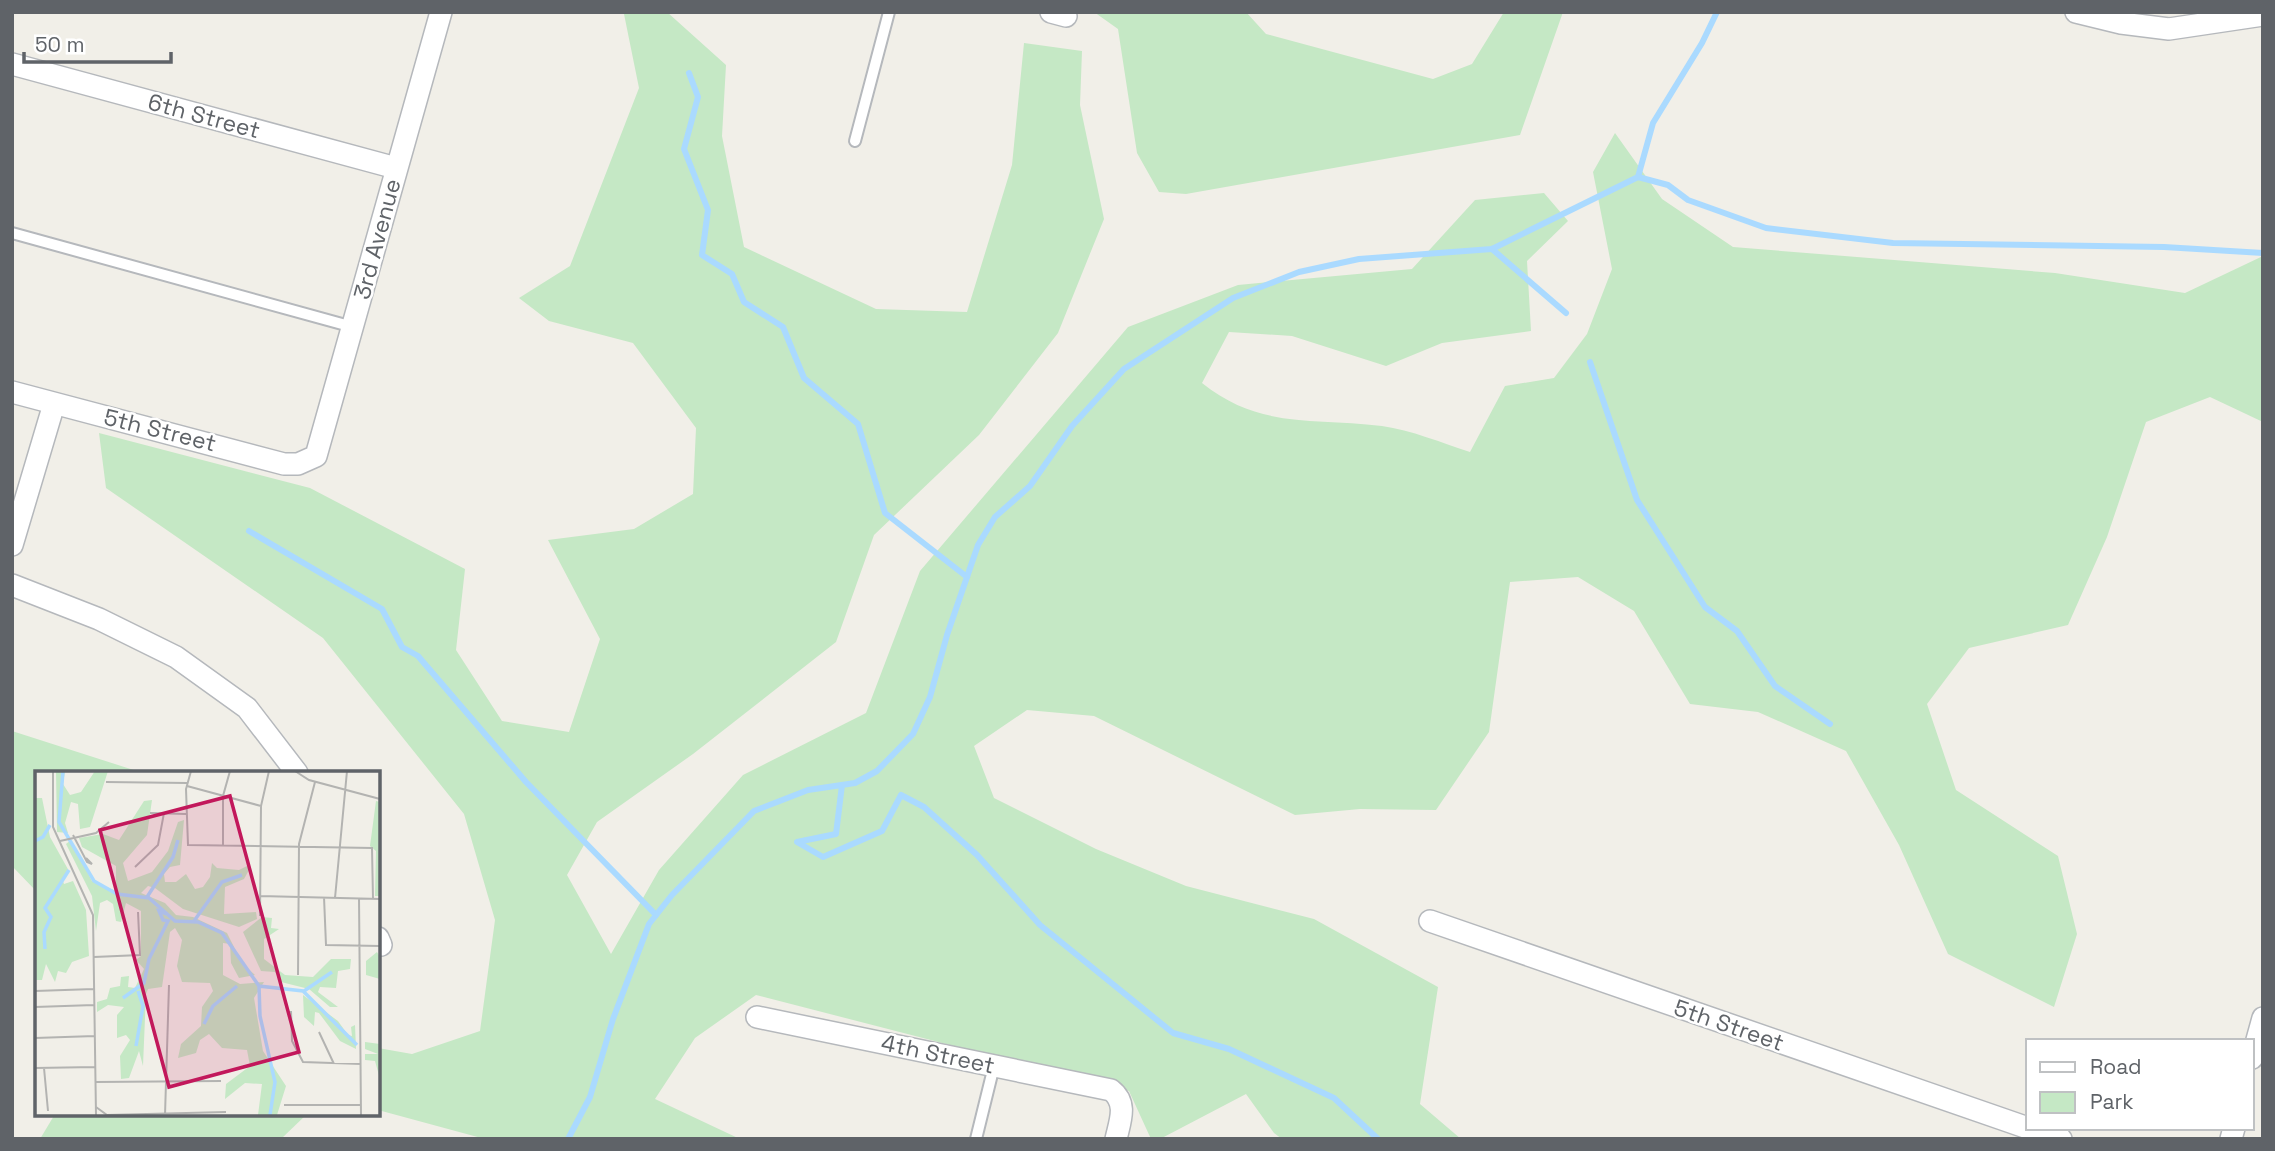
<svg xmlns="http://www.w3.org/2000/svg" width="2275" height="1151" font-family="'Space Grotesk',sans-serif">
<style>
.green{fill:#c5e8c5}
.lines{fill:none;stroke-linecap:round;stroke-linejoin:round}
.stream{stroke:#aadaff;stroke-width:6}
.lane-casing{stroke:#b5b8bc;stroke-width:14}
.street-casing{stroke:#b5b8bc;stroke-width:24}
.lane{stroke:#fff;stroke-width:10}
.street{stroke:#fff;stroke-width:21}
.labels{text-anchor:middle;dominant-baseline:central;stroke-width:5;stroke-linejoin:round;paint-order:stroke}
.street-label{font-size:23px;fill:#5f6368;stroke:#fff}
.inset-river{fill:none;stroke:#aadaff;stroke-width:3.5}
.inset-road{fill:none;stroke:#b3b3b1;stroke-width:2}
.view{fill:#c2185b;fill-opacity:0.15;stroke:#c2185b;stroke-width:3.5}
.inset-edge{fill:none;stroke:#5f6368;stroke-width:3.5}
</style>
<rect width="100%" height="100%" fill="#f1efe8"/>
<g class="green">
<path d="M634 12H667L726 65 722 136 744 247 876 309 967 312 1012 165 1024 43 1082 51 1080 105 1104 219 1058 333 979 435 874 535 836 642 693 754 597 822 567 875 611 954 659 870 743 775 866 713 920 571 1128 327 1238 285 1412 269 1475 200 1544 193 1568 221 1527 261 1531 331 1442 343 1386 366 1292 336 1229 332 1202 383C1261 430 1313 417 1382 426 1411 430 1442 443 1470 452L1505 386 1554 378 1587 334 1612 269 1593 172 1615 133 1662 199 1733 247 2055 273 2185 293 2263 256V422L2210 397 2146 422 2107 537 2068 625 1969 648 1927 704 1956 790 2058 856 2077 934 2054 1007 1948 954 1899 845 1846 751 1758 712 1690 704 1634 611 1578 577 1510 582 1489 732 1436 810 1360 809 1295 815 1094 716 1027 710 974 746 994 798 1096 849 1186 886 1314 919 1438 987 1420 1104 1461 1139H1282L1274 1133 1246 1094 1160 1139H1151L1129 1091 756 995 695 1038 655 1099 740 1139H485L378 1110V1048L412 1054 480 1031 495 920 464 814 323 638 106 488 99 433 310 488 465 569 456 650 502 721 569 732 600 639 548 540 634 529 693 494 696 428 633 343 549 321 519 298 570 266 639 88 624 14Z"/>
<path d="M1094 12H1246L1266 34 1433 79 1472 64 1504 12H1563L1520 135 1186 194 1159 192 1137 153 1118 29Z"/>
<path d="M12 731 143 773H37V892L12 866Z"/>
<path d="M55 1114H307L281 1139H40Z"/>
</g>
<g class="lines">
<g class="stream">
<path d="M689 73 698 97 684 149 708 210 702 255 732 274 744 302 783 327 804 378 858 424 885 513 967 577"/>
<path d="M1638 177 1653 123 1702 43 1717 12"/>
<path d="M1492 249 1566 313"/>
<path d="M1590 362 1637 500 1705 607 1737 631 1775 686 1830 724"/>
<path d="M249 531 382 609 402 647 418 656 526 782 656 915"/>
<path d="M842 785 836 834 797 842 823 857 882 831 901 795 924 807 977 855 1040 925 1173 1033 1229 1049 1334 1098 1378 1139"/>
<path d="M568 1139 590 1097 613 1019 649 924 672 895 754 811 808 790 855 783 877 771 913 734 930 697 947 635 978 545 995 517 1030 486 1072 426 1124 369 1233 298 1299 272 1359 259 1492 249 1638 177 1668 185 1688 200 1766 228 1893 243 2164 247 2263 253"/>
</g>
<defs>
<g id="lane">
<path d="M855 141 889 12"/>
<path d="M12 233 353 327"/>
<path d="M976 1139 994 1066"/>
</g>
<g id="street">
<path d="M1051 12 1066 16"/>
<path d="M2076 12 2121 23 2169 29 2263 15"/>
<path d="M12 64 396 168"/>
<path d="M12 392 284 464H298L316 456 441 12"/>
<path d="M12 545 54 404"/>
<path d="M12 585 99 619 176 657 247 708 297 773"/>
<path d="M1430 921 2028 1128"/>
<path d="M378 938 381 945"/>
<path d="M757 1017 1111 1090C1128 1103 1120 1121 1116 1139"/>
<path d="M2252 1058 2263 1018"/>
<path d="M2029 1128 2061 1139"/>
<path d="M2231 1139 2234 1128"/>
</g>
</defs>
<use href="#lane" class="lane-casing"/>
<use href="#street" class="street-casing"/>
<use href="#lane" class="lane"/>
<use href="#street" class="street"/>
</g>
<g class="labels">
<g class="street-label">
<text transform="translate(204 116) rotate(15)">6th Street</text>
<text transform="translate(377 239) rotate(-75)">3rd Avenue</text>
<text transform="translate(160 430) rotate(14)">5th Street</text>
<text transform="translate(1729 1025) rotate(19)">5th Street</text>
<text transform="translate(938 1054) rotate(12)">4th Street</text>
</g>
</g>
<g transform="translate(35 771)">
<rect width="345" height="345" fill="#f1efe8"/>
<path d="M21 0H30L28 13 35 24 46 21 60 0H73L55 56 45 58 43 33 36 31 30 52 33 62 22 61ZM0 27H7L15 66 34 100 27 108 29 113 38 110 51 139 54 185 37 191 31 202 23 200 20 211 11 193 7 209H0ZM117 29 112 64 88 92 93 110 117 101 133 80 143 51 149 49 145 94 135 96 129 103 130 111H141L151 103 160 118 168 116 175 106 177 92 182 97 204 99 212 95 214 99 209 108 190 116 189 143 221 141 222 148 204 156 148 138 120 117 113 115 106 122 130 132 141 144 158 146 192 162 207 192 220 204 204 207 196 192 195 173 188 172V204L205 213 229 211 219 227 228 280 251 315 242 344H223L227 313 210 312 190 328 191 313 215 295 212 279 187 277 174 263 165 269 161 282 143 287 146 273 166 255 167 236 178 220 175 212 147 211 142 195 147 169 140 157 135 161 127 216 113 218 111 223 108 295 104 280 94 307 86 308 85 285 95 269 91 264 82 267V244L89 236 73 234 62 241V231L72 228 75 217 85 215 86 206 94 205 93 216 100 217 109 198 101 189 106 185V140L91 132 86 151 81 150 78 133 72 129 65 132 61 160 57 125 31 73 36 69 57 110 81 120V95L47 76 44 67 68 63 84 69 109 30ZM341 30 345 31V125H340L341 80 335 75ZM227 146 237 147 236 157 244 158 229 168V188L250 204 278 206 296 188H316L315 198 303 200 301 217 285 216 283 221 303 236H295L274 218 246 211 240 201 226 200 208 161ZM342 181 345 186V208L331 204V190ZM268 224 303 250 313 264 317 265 316 256 320 254 321 278 305 270 284 242 280 241 279 255 269 246ZM330 271 345 273V308L340 290 330 289V283H343L330 278Z" fill="#c5e8c5"/>
<path class="inset-river" d="M28 0 24 51 59 110 82 123 114 127 140 150 163 151 187 162 224 215 268 220 322 274M0 70 8 66 15 54M112 126 138 86 143 69M159 150 187 111 207 104M10 178 9 161 16 146 10 137 34 99M224 215 225 245 240 311 235 344M269 220 297 201M88 227 109 212 114 188 133 150 128 149 124 140 132 143M169 253 178 235 202 215M101 275 108 235 103 220"/>
<path class="inset-road" d="M18 0V56L58 144 61 344M156 0 151 18 153 74 337 77 338 128M260 0 274 9 345 28M71 11 152 12M152 15 226 35M115 42 151 43M38 64 52 91 57 93 51 87M25 70 61 62 74 51M188 74V25L195 0M100 96 123 74 129 42M225 125 345 128M289 126 291 174 345 175M300 127 312 0M324 127 326 344M225 145 226 35 234 0M59 186 105 184 103 141M263 204 264 73 280 11M0 220 59 218M0 236 59 234M256 240 257 270 268 291 326 293M284 261 299 293M0 267 60 265M0 297 61 296M9 297 13 340M61 311 186 310M249 334H326M61 336 72 344 191 341M130 344 134 214"/>
<path class="view" d="M195 25 264 281 134 316 65 59Z"/>
<rect width="345" height="345" class="inset-edge"/>
</g>
<rect width="2275" height="1151" fill="none" stroke="#5f6368" stroke-width="28"/>
<rect x="2026" y="1039" width="228" height="91" fill="#ffffff" stroke="#bfc1c3" stroke-width="2"/>
<rect x="2040" y="1062" width="35" height="10" fill="#ffffff" stroke="#bfc1c3" stroke-width="2"/>
<text x="2090" y="1074" font-size="21" fill="#5f6368">Road</text>
<rect x="2040" y="1092" width="35" height="21" fill="#c5e8c5" stroke="#bfc1c3" stroke-width="2"/>
<text x="2090" y="1109" font-size="21" fill="#5f6368">Park</text>
<path d="M24 52v10h147v-10" fill="none" stroke="#5f6368" stroke-width="3.5"/>
<text x="35" y="52" font-size="21" fill="#5f6368" stroke="#ffffff" stroke-width="5" paint-order="stroke">50 m</text>
</svg>
